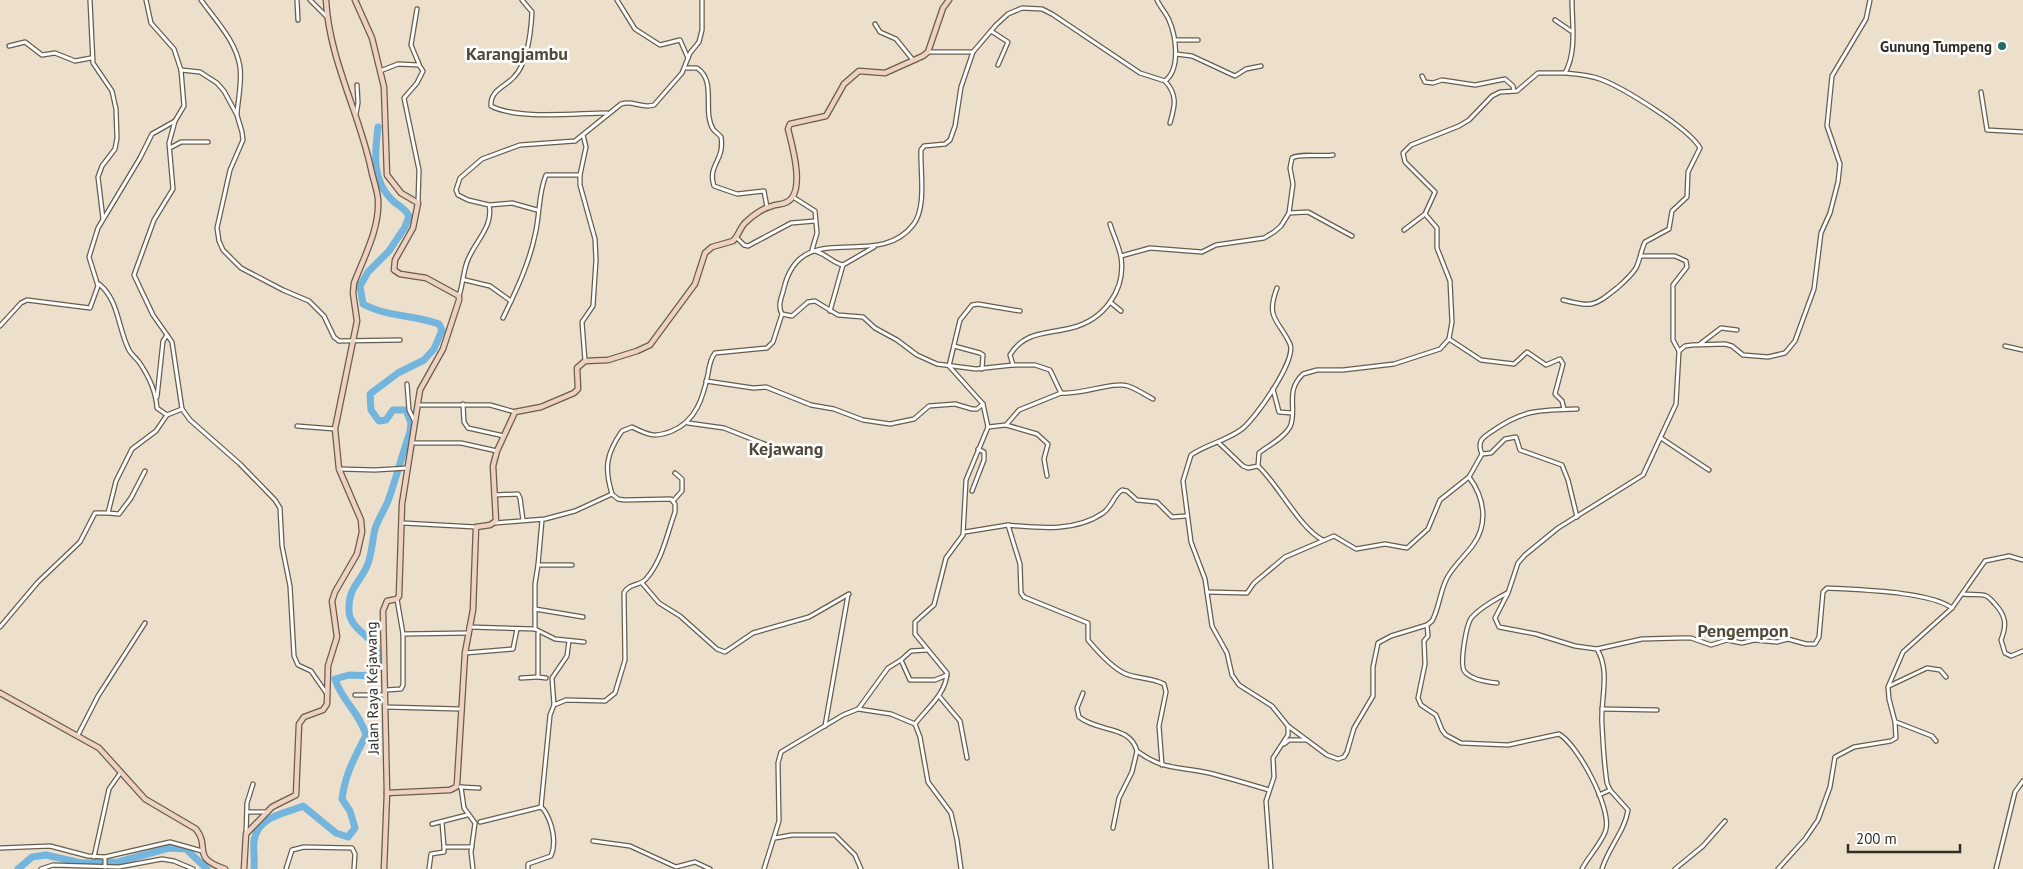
<svg xmlns="http://www.w3.org/2000/svg" width="2023" height="869" font-family="'PT Sans',sans-serif">
<style>
.lines{fill:none;stroke-linecap:round;stroke-linejoin:round}
.river{stroke:#73b5dd;stroke-width:7}
.street-casing{stroke:#675d4c;stroke-width:5.5}
.secondary-casing{stroke:#675d4c;stroke-width:7}
.street{stroke:#fff;stroke-width:3}
.secondary{stroke:#efd1c2;stroke-width:4.5}
.poi-dot{fill:#216c68;stroke:#fff;stroke-width:2}
.labels{text-anchor:middle;dominant-baseline:central;stroke-width:5;stroke-linejoin:round;paint-order:stroke}
.poi-label{font-size:15px;font-weight:bold;fill:#312d25;stroke:#fff;text-anchor:end}
.street-label{font-size:15px;fill:#312d25;stroke:#fff}
.quarter-label{font-size:18px;font-weight:bold;fill:#534939;stroke:#fff}
</style>
<rect width="100%" height="100%" fill="#ece0cd"/>
<g class="lines">
<g class="river">
<path d="M18 869 32 857 46 855 81 863 118 862 169 848 186 849 207 869"/>
<path d="M254 869C255 860 253 850 254 841 258 816 284 814 303 806L336 833 348 837 355 828 350 811 342 799C345 774 355 757 366 735 360 713 341 700 335 679L349 675 374 676C395 640 350 637 349 611 348 588 359 584 367 566 372 555 372 541 375 529 378 519 384 511 388 501 396 479 402 455 410 432L411 423 406 410H393L386 420 379 421 371 410 370 394 398 373 424 360 434 349 442 330 439 324C414 315 387 317 363 304L360 286 368 272 389 251 405 227 409 216C404 207 398 206 392 200 371 179 375 153 378 127"/>
</g>
<defs>
<g id="street">
<path d="M90 0 93 63 112 91 116 109 117 138 115 149 102 166 98 177 103 219"/>
<path d="M201 0C216 21 236 41 240 67 242 83 238 99 237 114"/>
<path d="M297 0 298 20"/>
<path d="M310 0 327 17"/>
<path d="M522 0 532 12C531 31 528 63 514 77 505 87 490 90 491 106 518 120 576 113 607 113"/>
<path d="M617 0 635 29 660 45 680 40 688 58"/>
<path d="M417 9 411 45 419 64"/>
<path d="M1555 20 1571 31"/>
<path d="M875 24 880 32 896 39 913 60"/>
<path d="M991 31 1008 42 998 65"/>
<path d="M1175 40H1198"/>
<path d="M9 46 25 42 42 55 55 53 75 61 91 58"/>
<path d="M928 52H973"/>
<path d="M1176 54 1192 56 1235 76 1246 69 1261 66"/>
<path d="M685 68H697C717 81 702 111 713 129 715 132 719 134 721 137 725 161 707 165 714 186L737 194 764 191 767 207"/>
<path d="M181 70 200 72 217 83 224 91 237 115 242 132 243 140 230 170 217 228 219 241 223 250 241 268 283 290 309 301 324 316 334 337 339 341 400 340"/>
<path d="M380 71 398 64 419 65 423 71 417 83 404 98 419 170 418 203"/>
<path d="M1422 76 1425 82 1433 83 1442 80 1475 85 1505 79 1513 86 1514 91"/>
<path d="M1165 81C1178 95 1175 106 1170 123"/>
<path d="M1981 92 1987 130 2023 132"/>
<path d="M356 114 358 103 357 85"/>
<path d="M583 135 586 147 580 175V185L595 239 596 260 593 306 582 322 585 361"/>
<path d="M170 148 181 142H208"/>
<path d="M793 197 815 211 817 233 812 250C826 253 832 263 843 265L874 247"/>
<path d="M489 205 512 203 537 210"/>
<path d="M1289 213 1308 212 1352 236"/>
<path d="M1404 230 1425 214"/>
<path d="M737 238 744 245 748 246 791 223 815 221"/>
<path d="M1121 256 1150 248 1202 252 1216 245 1264 238 1274 232 1281 226 1289 213 1293 184 1290 168 1292 158C1299 153 1321 157 1333 155"/>
<path d="M1641 256H1675L1686 261 1687 267 1673 285V340L1679 351"/>
<path d="M465 280 490 286 511 301"/>
<path d="M99 284C119 300 118 329 129 350 131 354 136 358 139 362 148 375 156 392 157 408L167 415"/>
<path d="M1277 288C1265 319 1279 320 1290 344 1297 360 1255 419 1242 429 1226 441 1207 444 1191 455L1183 481 1191 542 1205 579 1212 626 1227 653 1232 675 1239 685 1272 706 1288 726 1327 755 1338 759 1344 757 1347 752 1354 728 1373 696V667L1378 643 1391 636 1427 625 1432 621C1439 609 1440 591 1447 578 1454 565 1465 556 1473 545 1489 523 1484 497 1469 477"/>
<path d="M459 296C463 284 463 273 467 262 474 242 494 227 489 205L468 200 458 195 456 190 460 178 482 159 520 145 575 141 621 104C633 100 642 109 654 105L682 73 690 53 699 42 702 30V0"/>
<path d="M1563 300C1593 307 1593 307 1617 288 1624 282 1631 276 1636 268 1640 260 1641 250 1645 242L1669 229 1672 211 1687 197 1688 172 1700 148C1689 128 1622 87 1600 79 1590 75 1577 74 1566 73"/>
<path d="M1110 302 1121 311"/>
<path d="M830 311 843 265"/>
<path d="M782 314C777 305 782 297 784 288 801 216 877 272 913 225 927 208 920 171 921 150L924 146 945 144 950 140 955 126 961 87 973 52 996 25 1008 14 1022 8 1042 9 1052 14 1140 73 1165 81C1181 69 1176 36 1169 20 1166 13 1160 7 1157 0"/>
<path d="M503 318C516 291 529 264 535 235 540 215 538 194 546 175H580"/>
<path d="M0 326 21 303 27 300 90 308 98 286 89 257 98 228 140 158 152 134 175 121 184 106 181 70 174 49 151 23 146 0"/>
<path d="M1449 339 1481 360 1514 364 1527 352 1546 365 1560 359 1563 364 1555 394 1562 401 1564 409"/>
<path d="M1700 344 1721 328 1737 330"/>
<path d="M954 346 980 353 983 355 982 369"/>
<path d="M2005 346 2023 350"/>
<path d="M1013 365 1010 355C1024 331 1048 334 1071 328 1104 320 1126 290 1121 257 1119 246 1113 234 1110 224"/>
<path d="M706 381 753 388 766 387 811 405 834 409 863 420 890 424 914 419 929 406 955 404 972 409H977L983 404"/>
<path d="M407 384 409 410 415 422"/>
<path d="M1273 389 1279 412 1292 413"/>
<path d="M1061 393C1082 395 1113 381 1128 386 1137 389 1145 395 1153 399"/>
<path d="M157 397 163 341 167 335"/>
<path d="M463 404 464 422 468 428 504 436"/>
<path d="M418 405H490L515 412"/>
<path d="M182 409 190 420 240 464 275 500 280 508 282 546 290 586 294 656 298 665 311 671 327 694"/>
<path d="M688 423 724 428 782 451 802 447"/>
<path d="M1006 425 1037 434 1048 444 1044 459 1047 476"/>
<path d="M297 426 335 429"/>
<path d="M1661 438 1709 470"/>
<path d="M413 443H461L497 451"/>
<path d="M1219 443 1243 466 1248 468 1258 466 1259 453C1269 445 1283 439 1290 427 1298 409 1284 392 1303 374L1317 370H1343L1394 364 1440 349 1449 339 1452 322 1450 281 1437 248V228L1425 214 1435 192 1405 162 1403 153 1411 145 1459 126 1469 120 1492 96 1500 92 1517 91 1538 73H1565C1577 52 1572 23 1572 0"/>
<path d="M1482 454 1491 453 1505 439 1516 437 1520 450 1562 465 1568 480 1577 517"/>
<path d="M1258 466C1278 484 1301 530 1323 540"/>
<path d="M339 469 375 470 408 468"/>
<path d="M972 491 984 460V452L978 449"/>
<path d="M612 494C604 468 606 454 622 431L632 427C648 435 655 438 672 431 696 421 703 398 708 374 709 367 710 359 715 353L767 348 773 342 782 314 792 316 808 302 815 301 838 315 863 317 875 328 897 340 917 355 937 364 976 369 1013 365H1035L1050 370 1061 393 1019 410 1006 425 988 427"/>
<path d="M494 495 518 494 520 498 523 520"/>
<path d="M673 501 682 491V479L675 473"/>
<path d="M108 513 119 514 131 498 145 471"/>
<path d="M542 520 538 565H572"/>
<path d="M403 523 476 527"/>
<path d="M495 523 545 519 575 511 612 494 618 499 624 500 671 499 675 504V512C667 534 662 561 646 579 640 586 629 583 624 593L625 660 615 693 605 701 566 700 554 705"/>
<path d="M1008 525C1039 528 1076 532 1103 513 1112 507 1114 495 1122 490L1127 491 1137 500 1157 502 1172 517 1186 516"/>
<path d="M965 532 1008 525 1020 564 1021 593 1024 597 1088 623V640C1098 652 1112 668 1126 674 1138 679 1151 677 1164 684L1166 692 1159 726 1162 765"/>
<path d="M642 583 659 603 680 616 717 649 725 652 753 633 809 617 849 594"/>
<path d="M1207 592 1247 593 1254 583 1285 557 1334 536 1356 549 1385 544 1407 548 1428 529 1440 500 1469 477 1482 454C1476 440 1484 437 1494 430 1525 409 1541 410 1577 409"/>
<path d="M1963 594C1970 595 1977 594 1983 595 1988 595 1992 601 1995 604 2006 616 2007 625 2001 640L2005 653 2011 656 2023 651"/>
<path d="M535 609 583 617"/>
<path d="M1427 625 1428 636 1424 641 1425 664 1418 698 1421 705 1436 715 1442 730 1446 735 1461 743 1508 745 1559 734C1578 745 1611 807 1606 829 1604 840 1588 857 1582 869"/>
<path d="M0 627 38 582 80 542 95 513H108L116 481 132 449 156 431 167 415 182 409 172 342 153 315 134 275 154 220 173 189 169 143 175 121"/>
<path d="M469 627 535 629 555 639 584 642"/>
<path d="M535 629V584L538 565"/>
<path d="M538 633V677L546 678"/>
<path d="M403 634 467 633"/>
<path d="M1597 649 1642 639 1681 638H1691L1711 645 1727 640 1742 643 1754 640 1777 642 1788 639 1806 644H1815L1819 637 1823 592 1827 588C1857 590 1929 591 1952 608"/>
<path d="M465 653 513 649 517 629"/>
<path d="M901 660 911 651 927 650"/>
<path d="M521 678 538 677"/>
<path d="M1497 683C1487 682 1472 680 1465 672 1459 666 1466 624 1472 617 1482 606 1495 600 1507 593"/>
<path d="M1889 686 1927 668 1940 670 1946 677"/>
<path d="M386 690 401 689 403 685V634L397 599"/>
<path d="M1083 693 1077 708 1079 717C1100 733 1130 725 1137 751 1164 771 1179 766 1209 773 1229 778 1249 784 1269 790"/>
<path d="M355 695H385"/>
<path d="M939 696 960 721 967 758"/>
<path d="M386 707 460 709"/>
<path d="M859 708 888 668 901 660 910 680H935L947 675"/>
<path d="M1602 709 1657 710"/>
<path d="M1896 722 1932 736 1936 741"/>
<path d="M915 724C927 708 946 694 947 673L915 634V622L934 605 946 558 963 535 966 480 988 427 983 404 949 366 960 320 972 305 978 304 1020 311"/>
<path d="M825 726 848 595"/>
<path d="M78 735 98 696 145 623"/>
<path d="M1284 744 1289 740H1306"/>
<path d="M460 787 479 788"/>
<path d="M461 787 464 808 475 823 471 852 473 869"/>
<path d="M1599 795 1610 790"/>
<path d="M541 807 550 715 554 705 552 678 567 656 569 641"/>
<path d="M247 812H266"/>
<path d="M442 822 444 847"/>
<path d="M480 822 541 807 544 810C552 822 557 842 551 856L528 864V869"/>
<path d="M432 824 467 815"/>
<path d="M1113 828 1119 798 1132 772 1137 751"/>
<path d="M246 834 247 803 253 784"/>
<path d="M775 838 792 835H835L855 855 861 869"/>
<path d="M593 841 630 846 676 867 695 862 710 869"/>
<path d="M0 848 50 846 88 856 105 857 170 842 202 851"/>
<path d="M94 857 109 789 121 772"/>
<path d="M105 867V857"/>
<path d="M41 869 53 865 119 867 162 859 174 861 193 869"/>
<path d="M286 869 292 850 304 847 352 848 355 854 354 869"/>
<path d="M429 869 431 854 444 852V847H472"/>
<path d="M764 869 779 821 778 763 781 752 843 715 858 709 891 714 915 724 920 737 928 782 951 813 957 840 961 869"/>
<path d="M1271 869 1266 801 1274 777 1273 758 1288 735V726"/>
<path d="M1602 869C1608 848 1625 831 1628 810L1610 790 1607 783C1604 764 1603 744 1602 725 1600 700 1611 672 1597 649L1575 646 1536 634 1499 627 1495 618 1508 593 1518 563 1525 555 1558 528 1643 475 1676 404 1679 351 1685 346 1692 345 1725 344 1732 346 1743 355 1768 357 1785 353 1795 341 1814 289 1821 233 1830 213 1838 182 1840 164 1827 126 1832 76 1866 19 1870 0"/>
<path d="M1675 869 1703 846 1725 821"/>
<path d="M1778 869 1805 839 1818 820 1830 787 1835 757 1854 747 1891 741 1896 738 1895 722 1889 699 1888 687 1903 652 1952 608 1985 561 2009 556 2023 560"/>
<path d="M1996 869 2015 792 2023 781"/>
</g>
<g id="secondary">
<path d="M355 0 372 38 384 87 387 175 401 193 418 203 413 228 395 260 394 270 400 274 426 278 459 296V300L443 349 420 390 402 504 399 596 397 599 387 601 383 611 387 793 384 869"/>
<path d="M0 693 99 748 145 799 196 829C211 848 190 857 225 869"/>
<path d="M387 793 450 790 456 787 457 784 465 653 473 610 476 527 490 525 496 521 493 466 497 451 515 412 541 407 574 393 578 389 577 368 585 361 608 360 637 351 650 345 695 284 705 253 712 247 733 241C739 235 740 227 746 222 752 216 763 208 772 206 777 204 782 205 787 202 806 192 792 145 788 129L790 124 826 116 844 84 859 71 885 73 923 56 928 52 943 8 949 0"/>
<path d="M244 869 246 834 272 807 296 795 299 724 304 717 323 710 327 704 328 666 337 637 332 601 335 592 357 554 362 532 361 520 339 469 335 429 357 321 353 293 354 283C364 257 380 228 378 199 377 189 373 179 371 169 359 112 329 59 326 0"/>
</g>
</defs>
<use href="#street" class="street-casing"/>
<use href="#secondary" class="secondary-casing"/>
<use href="#street" class="street"/>
<use href="#secondary" class="secondary"/>
</g>
<circle class="poi-dot" cx="2002" cy="46" r="5"/>
<g class="labels">
<g class="poi-label">
<text x="1992" y="46">Gunung Tumpeng</text>
</g>
<g class="street-label">
<text transform="translate(372 688) rotate(-91)">Jalan Raya Kejawang</text>
</g>
<g class="quarter-label">
<text x="517" y="53">Karangjambu</text>
<text x="786" y="448">Kejawang</text>
<text x="1743" y="630">Pengempon</text>
</g>
</g>
<path d="M1848 844v8h112v-8" fill="none" stroke="#312d25" stroke-width="2.5"/>
<text x="1856" y="844" font-size="15" fill="#312d25" stroke="#ffffff" stroke-width="4" paint-order="stroke">200 m</text>
</svg>
